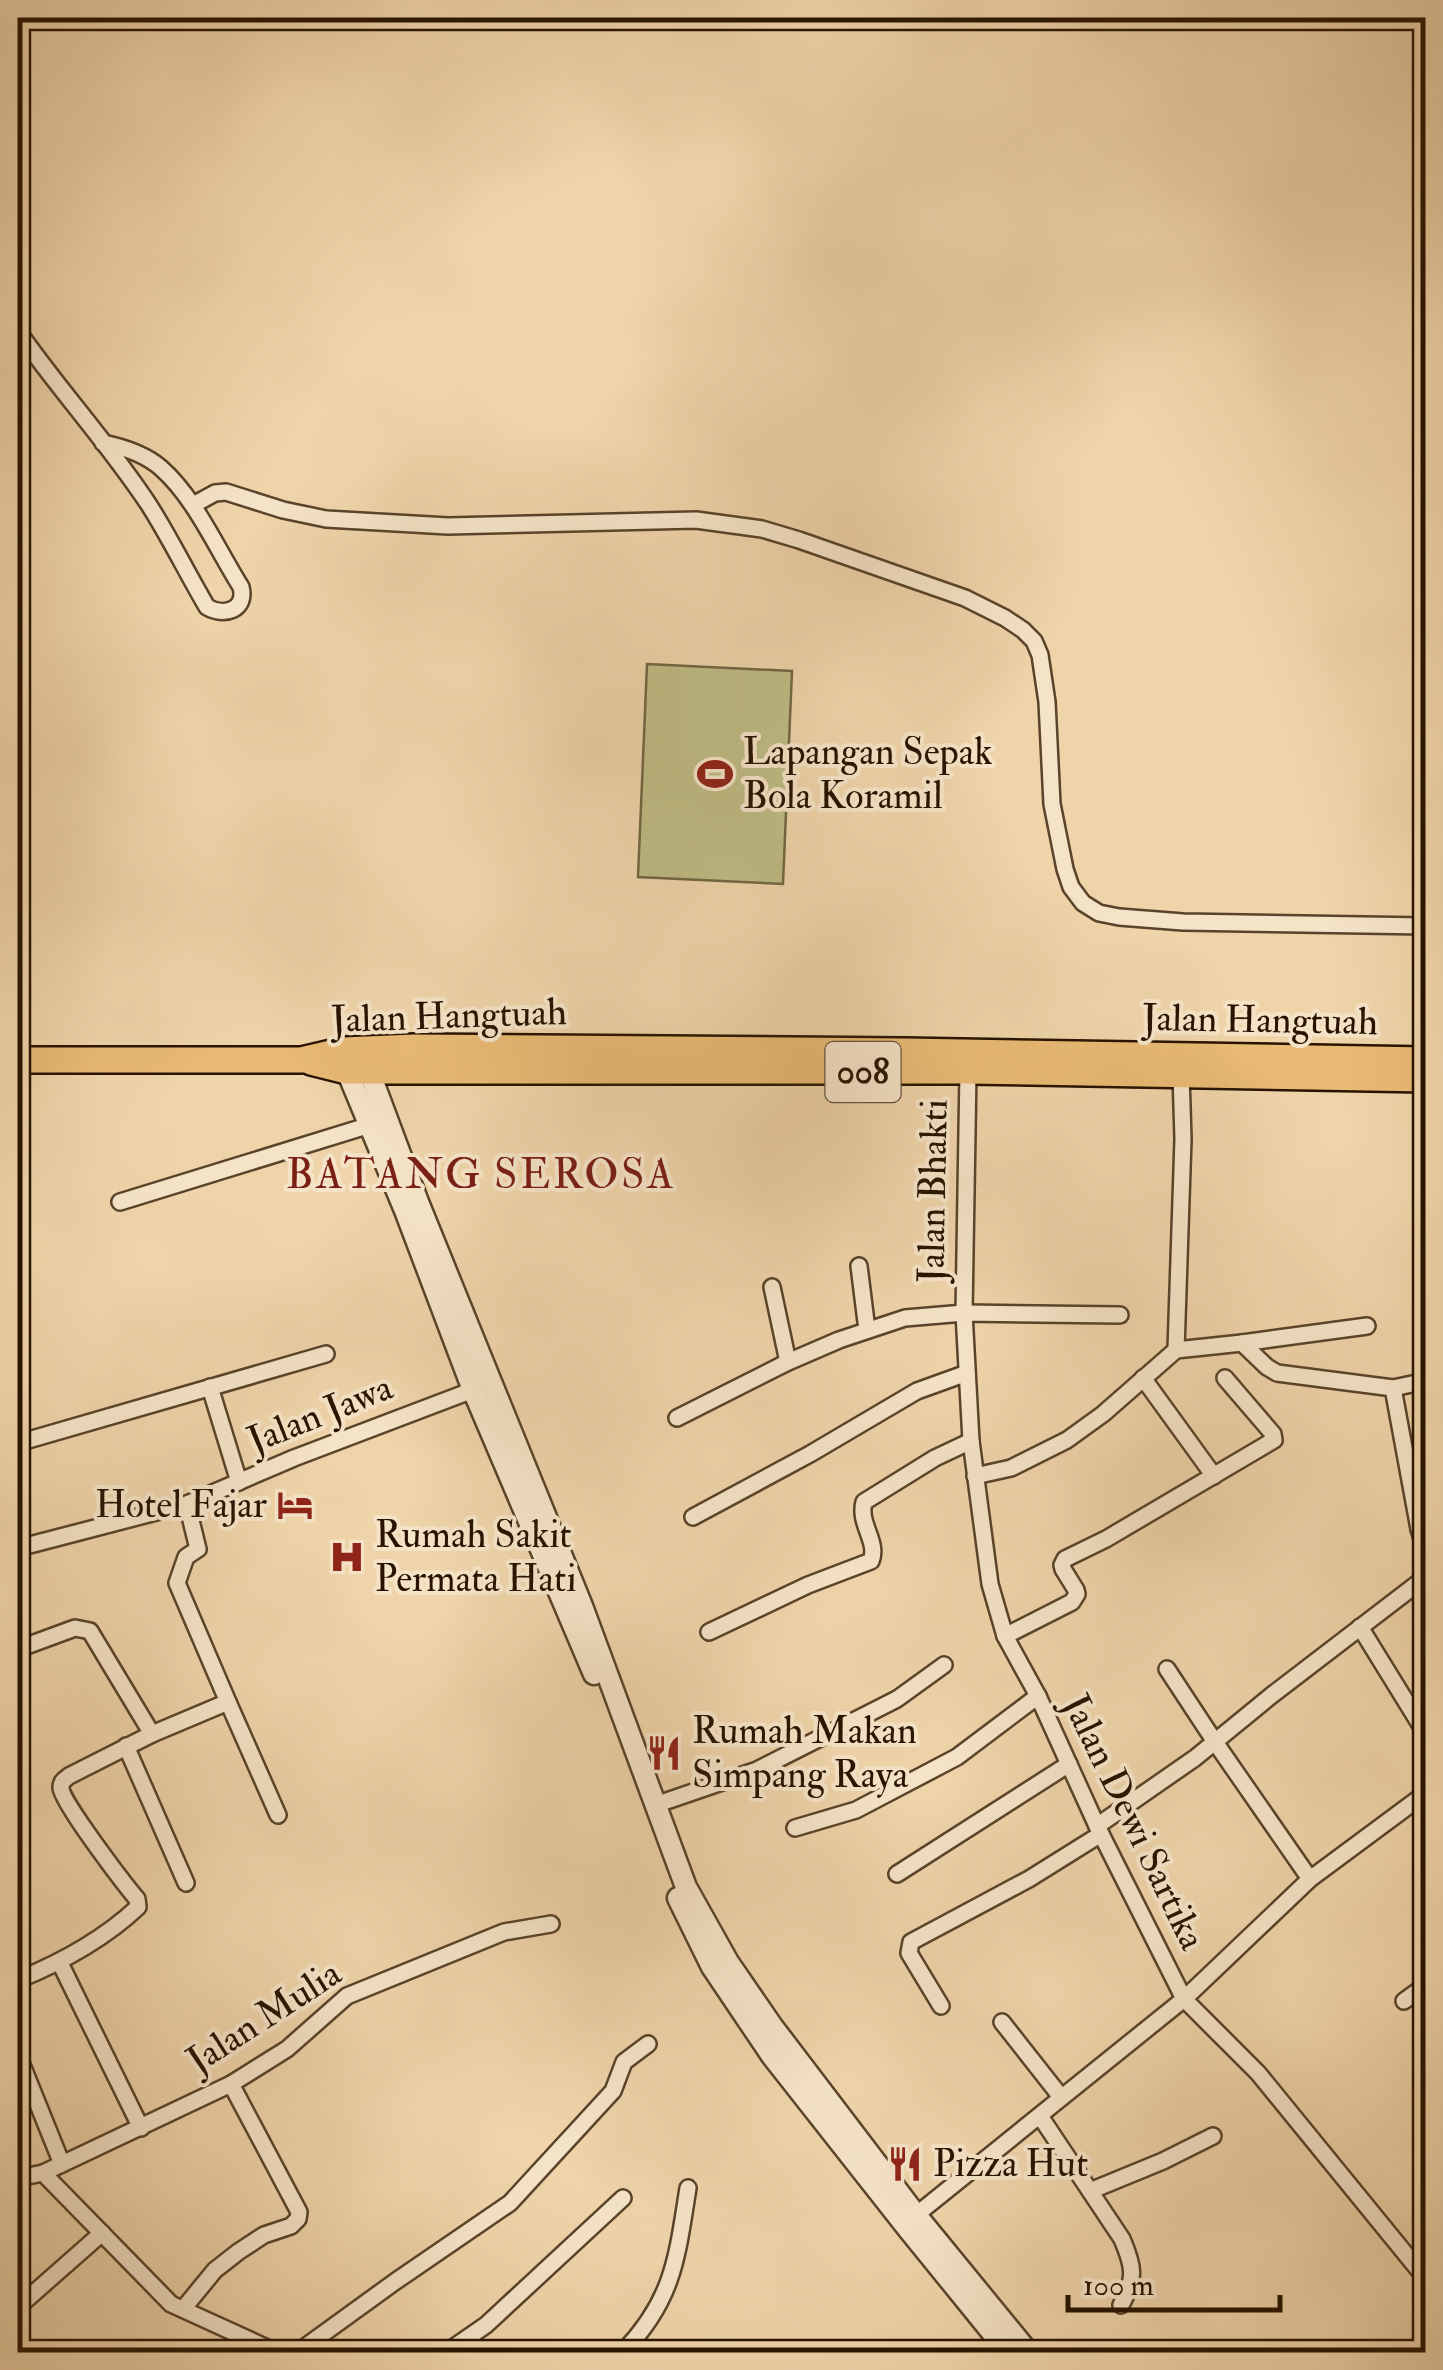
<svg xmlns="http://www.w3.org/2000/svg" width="1443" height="2370" font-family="'IM FELL Double Pica',serif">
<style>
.pitch{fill:#bebb84;stroke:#726742;stroke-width:2.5}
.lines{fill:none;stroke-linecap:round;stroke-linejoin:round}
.minor-casing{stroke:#59432a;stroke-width:20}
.tertiary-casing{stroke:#59432a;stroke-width:25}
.trunk-casing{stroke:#271300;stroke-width:30}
.minor{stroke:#f5e3c7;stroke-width:15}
.tertiary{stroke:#f5e3c7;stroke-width:20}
.trunk{stroke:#e8ba74;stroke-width:25}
.labels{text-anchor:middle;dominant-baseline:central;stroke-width:8;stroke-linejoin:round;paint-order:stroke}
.shield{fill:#f5e3c7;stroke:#65513c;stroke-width:2.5}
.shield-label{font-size:35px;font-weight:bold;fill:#271300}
.poi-label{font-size:38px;fill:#271300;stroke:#f5e3c7;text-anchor:start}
.street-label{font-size:38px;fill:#271300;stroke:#f5e3c7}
.quarter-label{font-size:42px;letter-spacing:2.5px;fill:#7a1f14;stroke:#f5e3c7}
</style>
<rect width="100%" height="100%" fill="#efd4a9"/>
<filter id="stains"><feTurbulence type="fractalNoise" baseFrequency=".002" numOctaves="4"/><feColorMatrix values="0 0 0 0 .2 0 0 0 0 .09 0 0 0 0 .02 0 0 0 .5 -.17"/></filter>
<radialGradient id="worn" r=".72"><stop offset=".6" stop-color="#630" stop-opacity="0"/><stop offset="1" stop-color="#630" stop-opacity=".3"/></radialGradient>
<path class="pitch" d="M647 664 792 671 783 884 638 877Z"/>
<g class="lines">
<defs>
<g id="minor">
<path d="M18 331C59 390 109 444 149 505 170 538 187 573 207 607 224 617 247 610 241 587 217 549 195 498 161 468 145 454 123 447 103 443"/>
<path d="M193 505 215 493 226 492 283 510 326 519 448 526 696 520 762 529 799 540 965 598 1005 618 1023 630 1034 641 1040 655 1047 702 1052 804 1065 869 1071 887 1083 903 1099 913 1119 917 1183 922 1426 926"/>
<path d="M968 1071 964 1313 971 1441 990 1584 1005 1636 1038 1696 1097 1826 1184 1999 1258 2073 1426 2279"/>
<path d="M120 1202 370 1125"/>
<path d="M859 1266 867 1330"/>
<path d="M772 1287 788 1362"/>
<path d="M1242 1343 1367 1326"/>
<path d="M1176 1350 1183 1139 1181 1074"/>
<path d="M1143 1378 1214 1476"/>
<path d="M210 1387 239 1482"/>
<path d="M677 1418 788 1362 839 1340 905 1318 964 1313 1120 1315"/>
<path d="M18 1443 326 1354"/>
<path d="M975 1476 1011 1468 1067 1440 1103 1414 1176 1350 1242 1343 1267 1367 1277 1373 1393 1388"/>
<path d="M187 1504 198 1549 186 1557 177 1583 228 1702"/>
<path d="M693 1517 810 1454 917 1391 967 1373"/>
<path d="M1425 1527 1419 1529 1426 1553"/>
<path d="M1419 1529 1393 1388 1426 1381"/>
<path d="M18 1548 187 1504 294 1458 473 1390"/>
<path d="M1360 1627 1426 1734"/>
<path d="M709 1632 808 1585 871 1561C879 1542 858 1524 864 1502L935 1458 971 1441"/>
<path d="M1005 1636 1072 1602 1077 1594 1076 1590 1063 1569 1062 1565 1065 1559 1106 1539 1274 1440 1273 1434 1225 1378"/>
<path d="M18 1649 75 1628 90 1631 152 1734 69 1776C64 1780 61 1781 61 1788 61 1801 125 1885 137 1899L138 1907C103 1940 62 1962 18 1980"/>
<path d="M1167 1669 1215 1742 1310 1879"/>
<path d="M152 1734 228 1702 278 1815"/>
<path d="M126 1746 186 1883"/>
<path d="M655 1805 757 1770 897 1699 944 1665"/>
<path d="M1097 1826 1195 1758 1272 1695 1426 1577"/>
<path d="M795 1828 856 1810 957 1757 1038 1696"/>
<path d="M897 1874 1069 1764"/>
<path d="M60 1963 141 2128"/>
<path d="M1404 2001 1426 1985"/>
<path d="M941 2006 909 1953 911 1942 1029 1879 1101 1834"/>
<path d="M1002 2022 1061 2097"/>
<path d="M18 2055 62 2164"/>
<path d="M1040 2116 1122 2239C1134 2267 1136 2278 1121 2305"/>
<path d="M43 2173 171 2304 276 2352"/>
<path d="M18 2178 43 2173 231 2084 287 2049 347 1996 504 1932 551 1924"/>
<path d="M1090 2191 1163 2161 1213 2136"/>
<path d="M916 2215 1184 1999 1310 1879 1426 1793"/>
<path d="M18 2307 102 2233"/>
<path d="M183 2309 215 2270 238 2252 264 2235 291 2226 298 2219 299 2212 231 2084"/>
<path d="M298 2352 396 2281 510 2203 613 2091 624 2062 648 2044"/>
<path d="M447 2352 486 2325 623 2198"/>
<path d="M623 2352C674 2299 677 2257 688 2188"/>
</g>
<g id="tertiary">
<path d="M345 1057 347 1071 406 1213 473 1390 594 1674"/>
<path d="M365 1060 418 1202 582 1606 686 1887 728 1962 772 2026 916 2215 1028 2352"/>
<path d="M678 1898 712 1967 772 2056 909 2230 1008 2352"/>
</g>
<g id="trunk">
<path d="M18 1060H301L344 1050 414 1047 906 1051 1426 1060"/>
<path d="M311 1062 347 1071H968L1426 1079"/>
</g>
</defs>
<use href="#minor" class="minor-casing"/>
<use href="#tertiary" class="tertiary-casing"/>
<use href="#trunk" class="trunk-casing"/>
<use href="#minor" class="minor"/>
<use href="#tertiary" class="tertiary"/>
<use href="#trunk" class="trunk"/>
</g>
<defs>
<symbol id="stadium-bare" viewBox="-9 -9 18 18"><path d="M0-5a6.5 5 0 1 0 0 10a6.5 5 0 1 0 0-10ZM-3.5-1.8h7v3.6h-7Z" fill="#8f2418" stroke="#f5e3c7" stroke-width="2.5" paint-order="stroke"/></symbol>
<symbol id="hotel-bare" viewBox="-9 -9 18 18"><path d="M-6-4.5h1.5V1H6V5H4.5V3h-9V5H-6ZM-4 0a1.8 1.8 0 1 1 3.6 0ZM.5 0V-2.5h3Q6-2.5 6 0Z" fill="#8f2418" stroke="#f5e3c7" stroke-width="2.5" paint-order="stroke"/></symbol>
<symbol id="hospital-bare" viewBox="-9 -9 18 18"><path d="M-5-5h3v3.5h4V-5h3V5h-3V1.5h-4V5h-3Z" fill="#8f2418" stroke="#f5e3c7" stroke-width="2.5" paint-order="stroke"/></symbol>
<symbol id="restaurant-bare" viewBox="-9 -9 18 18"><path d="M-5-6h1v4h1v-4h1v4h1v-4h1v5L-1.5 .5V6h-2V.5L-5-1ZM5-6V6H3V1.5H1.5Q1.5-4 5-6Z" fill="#8f2418" stroke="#f5e3c7" stroke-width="2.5" paint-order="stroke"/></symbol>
</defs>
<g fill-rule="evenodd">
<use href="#stadium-bare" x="690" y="749" width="50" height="50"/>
<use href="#hotel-bare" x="270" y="1480" width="50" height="50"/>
<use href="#hospital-bare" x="322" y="1532" width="50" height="50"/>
<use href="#restaurant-bare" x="639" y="1728" width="50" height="50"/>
<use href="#restaurant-bare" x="880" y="2139" width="50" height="50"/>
</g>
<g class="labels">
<rect class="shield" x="825.5" y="1042" width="75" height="60" rx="8"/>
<g class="shield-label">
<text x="863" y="1072">008</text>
</g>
<g class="poi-label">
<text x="743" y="752">Lapangan Sepak<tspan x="743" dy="44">Bola Koramil</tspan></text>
<text x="267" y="1505" text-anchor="end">Hotel Fajar</text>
<text x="375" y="1535">Rumah Sakit<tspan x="375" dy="44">Permata Hati</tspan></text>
<text x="692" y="1731">Rumah Makan<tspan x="692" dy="44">Simpang Raya</tspan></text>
<text x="933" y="2164">Pizza Hut</text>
</g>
<g class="street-label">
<text transform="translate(449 1016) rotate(-2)">Jalan Hangtuah</text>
<text transform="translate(1260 1020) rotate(1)">Jalan Hangtuah</text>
<text transform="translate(933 1191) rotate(-89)">Jalan Bhakti</text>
<text transform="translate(320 1414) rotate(-22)">Jalan Jawa</text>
<text transform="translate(1134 1822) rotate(64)">Jalan Dewi Sartika</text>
<text transform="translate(264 2017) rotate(-33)">Jalan Mulia</text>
</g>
<g class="quarter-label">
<text x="481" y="1175">BATANG SEROSA</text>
</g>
</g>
<rect width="1443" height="2370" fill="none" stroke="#efd4a9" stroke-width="60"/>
<rect x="20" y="20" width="1403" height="2330" fill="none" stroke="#271300" stroke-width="5"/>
<rect x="30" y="30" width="1383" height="2310" fill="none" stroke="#271300" stroke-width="2.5"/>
<path d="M1068 2295v15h212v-15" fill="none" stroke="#271300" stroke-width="5"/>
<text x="1083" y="2295" font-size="30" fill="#271300" stroke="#f5e3c7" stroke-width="8" paint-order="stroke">100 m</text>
<rect width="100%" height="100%" filter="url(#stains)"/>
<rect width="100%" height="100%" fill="url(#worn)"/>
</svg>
